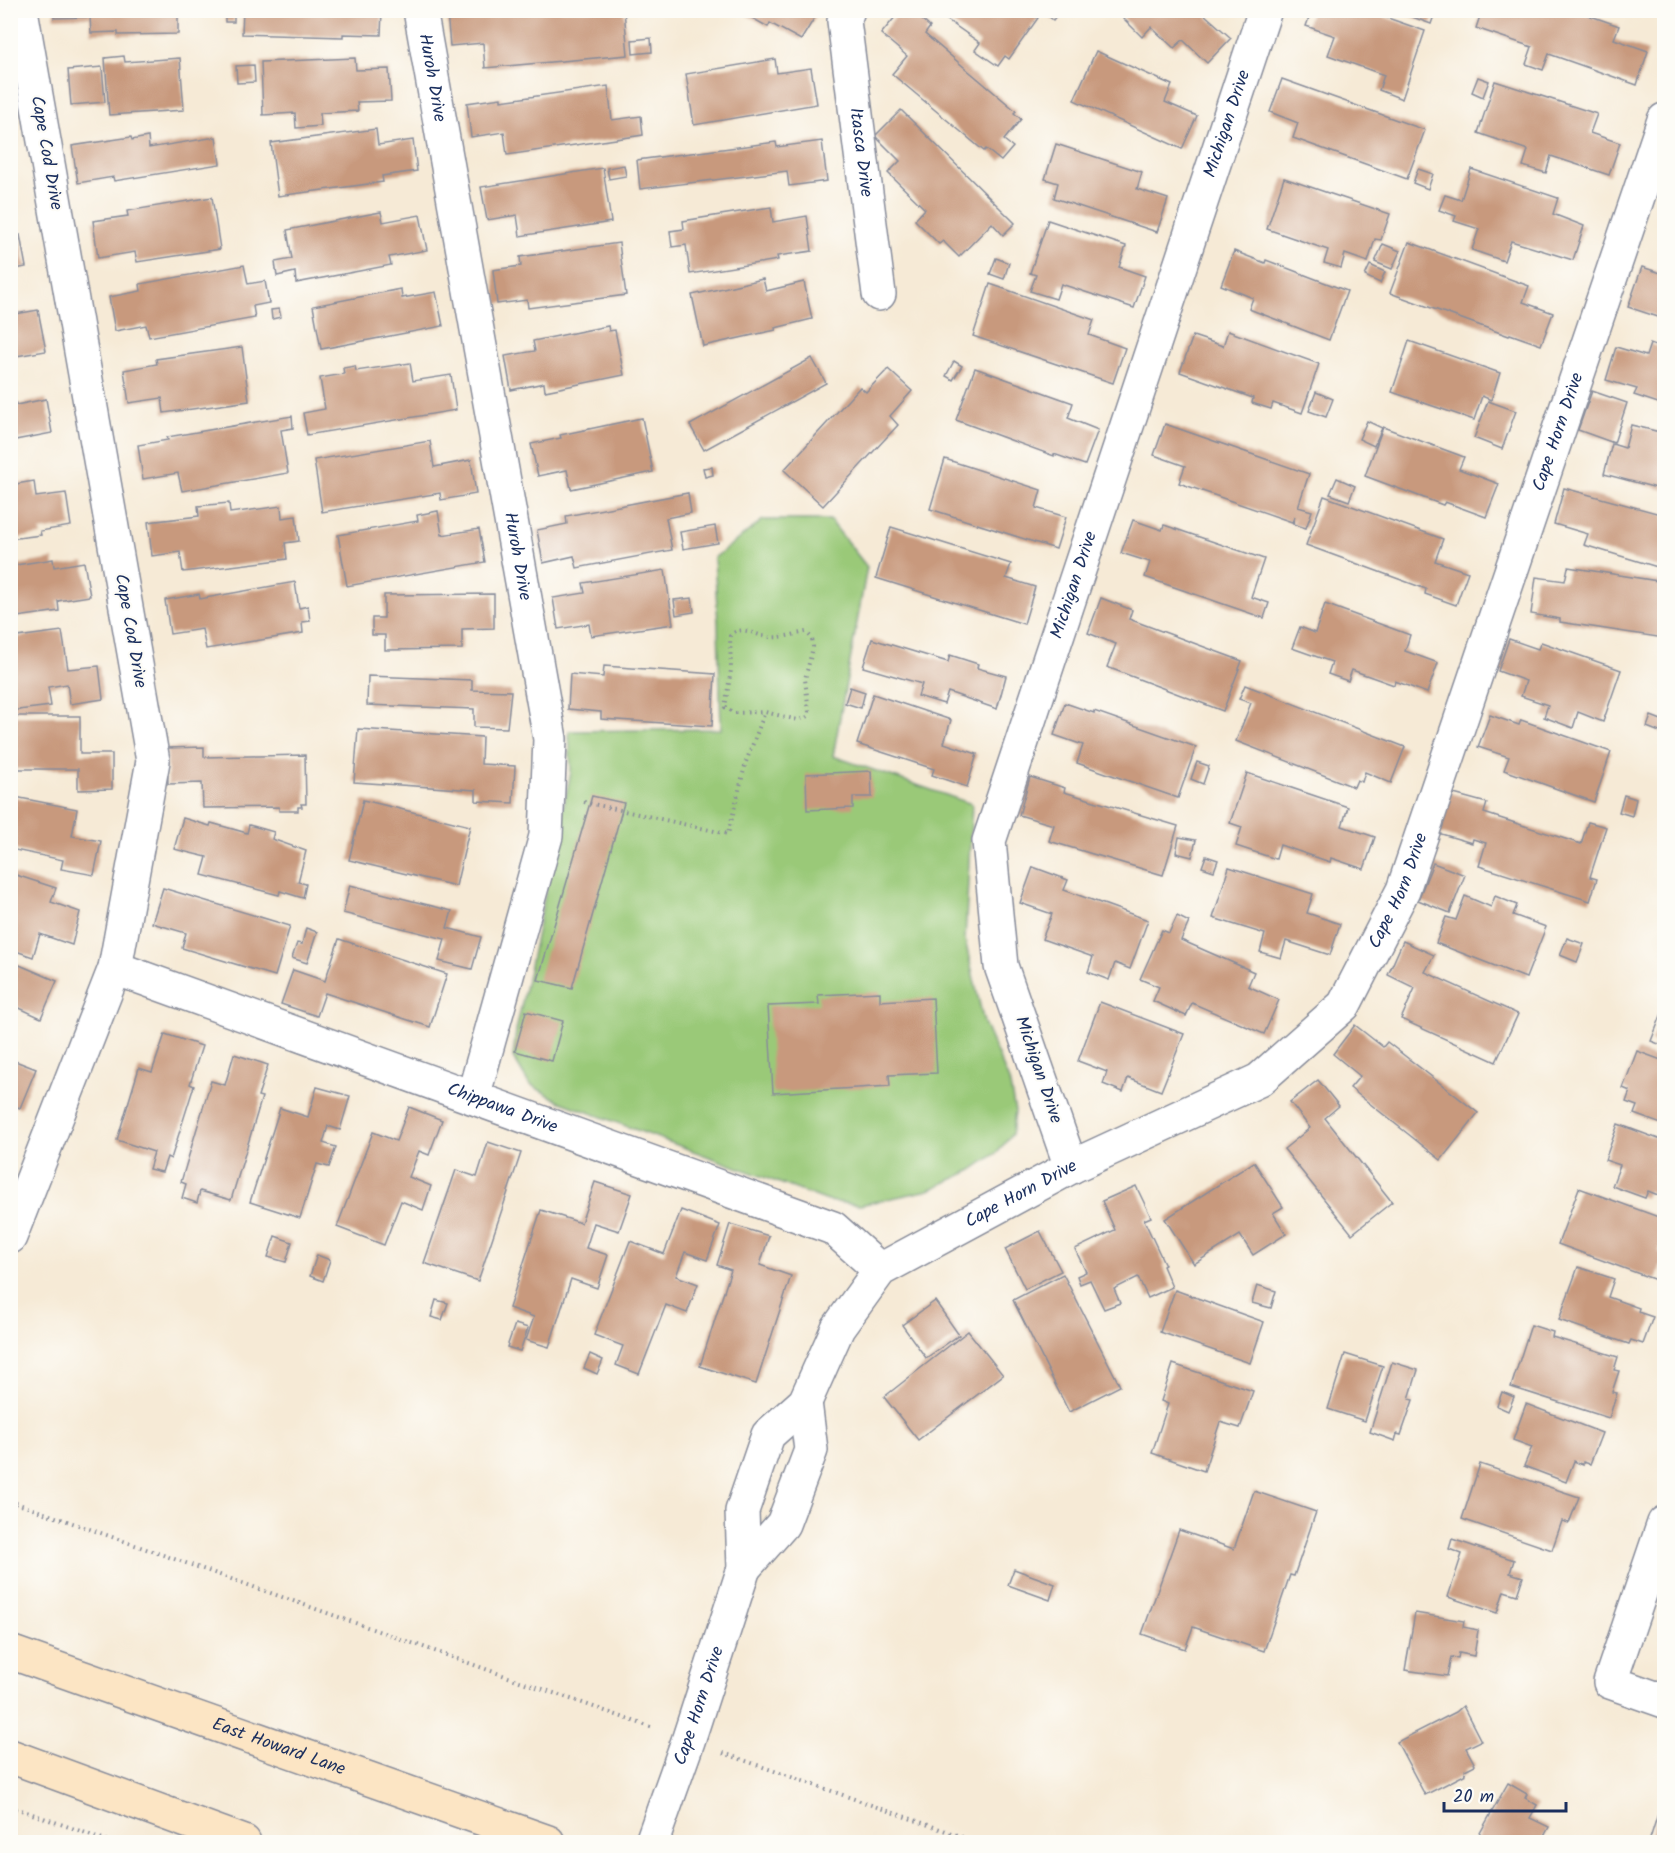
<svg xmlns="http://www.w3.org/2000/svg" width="1675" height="1853" font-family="Kalam,sans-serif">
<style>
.green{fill:#9ac978;stroke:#5a7c6b;stroke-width:1.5}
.building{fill:#c8997d}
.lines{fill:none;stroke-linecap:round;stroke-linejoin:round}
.minor-casing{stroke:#888c9a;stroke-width:36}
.secondary-casing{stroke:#888c9a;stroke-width:36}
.path{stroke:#888c9a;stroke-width:4;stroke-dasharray:1.5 4.5;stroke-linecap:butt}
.minor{stroke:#fff;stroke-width:33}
.secondary{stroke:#fce5c4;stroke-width:33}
.labels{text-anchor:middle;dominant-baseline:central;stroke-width:4.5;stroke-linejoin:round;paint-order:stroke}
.street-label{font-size:18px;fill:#1b2f5e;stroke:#fdfcf7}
</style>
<rect width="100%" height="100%" fill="#fdfcf7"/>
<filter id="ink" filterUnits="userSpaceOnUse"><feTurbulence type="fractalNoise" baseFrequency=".0167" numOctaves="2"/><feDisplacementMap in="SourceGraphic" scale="12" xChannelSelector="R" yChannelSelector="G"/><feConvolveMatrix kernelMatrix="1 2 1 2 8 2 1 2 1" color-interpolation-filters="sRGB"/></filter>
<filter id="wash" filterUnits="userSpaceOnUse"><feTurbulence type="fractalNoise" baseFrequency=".008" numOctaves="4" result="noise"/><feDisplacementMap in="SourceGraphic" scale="24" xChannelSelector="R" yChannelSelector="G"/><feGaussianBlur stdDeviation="1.35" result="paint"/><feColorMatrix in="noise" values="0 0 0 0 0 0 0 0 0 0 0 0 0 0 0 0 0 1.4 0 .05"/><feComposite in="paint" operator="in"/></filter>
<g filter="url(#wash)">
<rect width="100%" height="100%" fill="#f6ead6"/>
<path class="green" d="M763 520H830L867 567 833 756 972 804 965 940 984 1023 1009 1081 1015 1111 1012 1134 998 1152 972 1170 929 1190 860 1205 828 1201 561 1102 529 1084 513 1057 516 1031 571 772 569 731 721 729 718 623 714 558Z"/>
<g id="blocks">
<g class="building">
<path d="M54 10H178V34L118 35V32L91 33 90 17 54 18Z"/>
<rect x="225" y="10" width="9" height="12"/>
<path d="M243 10H382L381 35 343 34V37L242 34Z"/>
<path d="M484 10V15L532 10H624L628 55 485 68 483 43 450 46 447 12Z"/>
<path d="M738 10H816L818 12 801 40 770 23 768 27Z"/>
<path d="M901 10H911L930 27 925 34 1016 111 1014 113 1021 119 1004 140 1013 147 1001 161 986 149 984 151 892 74 907 56 881 34Z"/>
<path d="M933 10H1026L1038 18 1009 59 1005 56 998 66 975 50 980 43Z"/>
<path d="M1041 10H1061L1053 20Z"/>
<path d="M1130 10H1207L1204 14 1231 38 1207 63 1183 40 1174 48 1151 27 1142 37 1123 18Z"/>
<path d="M1312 10H1365L1425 31 1402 99 1379 90 1384 75 1328 55 1335 36 1306 26Z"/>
<path d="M1394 10H1436L1431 24Z"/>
<path d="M1482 10H1574L1619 26 1614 39 1648 51 1637 85 1549 54 1543 70 1526 64 1532 47 1476 28Z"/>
<path d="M651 38 652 52 633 54 632 40Z"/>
<path d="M1096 51 1172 85 1165 102 1197 116 1182 149 1074 100Z"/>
<path d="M124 56 125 62 180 58 184 110 109 115 105 58Z"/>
<path d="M355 58 356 70 389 69 391 101 357 102 358 111 320 113 321 126 296 128 295 113 263 115 261 62Z"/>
<path d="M775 59 777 73 811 68 817 104 694 125 686 74Z"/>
<path d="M254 65 255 82 237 83 236 66Z"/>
<path d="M102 67 105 102 71 105 68 70Z"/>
<path d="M1478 77 1489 81 1483 97 1472 92Z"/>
<path d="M1282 79 1425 130 1407 179 1293 138 1298 123 1270 112Z"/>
<path d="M1495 81 1597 114 1590 133 1620 143 1609 175 1551 156 1546 173 1523 166 1528 150 1478 133Z"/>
<path d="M608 86 612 120 641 116 643 135 507 155 504 132 471 137 467 103 501 98V101Z"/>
<path d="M901 110 1015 223 1003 235 992 223 959 257 943 241 939 244 915 220 925 209 888 173 900 161 875 136Z"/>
<path d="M376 129 378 145 413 140 417 171 382 176 383 182 278 196 271 143Z"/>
<path d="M131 137 132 140 148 137 149 148 216 137 220 164 114 181 113 177 78 183 72 146Z"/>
<path d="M822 141 827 181 789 186 787 171 640 189 637 160 776 142 777 147Z"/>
<path d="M1056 144 1142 172 1137 189 1168 199 1157 232 1054 198 1058 183 1045 179Z"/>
<path d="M624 165 626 176 609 179 607 168Z"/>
<path d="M603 168 611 222 520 236 517 215 487 220 481 187Z"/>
<path d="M1418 169 1433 174 1428 189 1413 183Z"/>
<path d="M1471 169 1558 198 1553 214 1584 226 1573 260 1511 241 1504 261 1472 250 1479 229 1454 221 1456 216 1439 210 1445 195 1461 200Z"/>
<path d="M1284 178 1390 214 1381 240 1375 239 1368 262 1345 254 1341 268 1324 263 1328 250 1267 229Z"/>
<path d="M212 197 220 249 137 262 135 252 98 258 93 221 128 216 127 211Z"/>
<path d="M771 207 773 222 807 216 812 251 777 256 778 260 690 274 686 245 672 247 670 231 684 229 683 221Z"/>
<path d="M381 212 383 222 420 215 427 250 389 257 391 265 296 283 295 272 277 276 275 262 292 259 287 230Z"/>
<path d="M1048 220 1126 246 1119 267 1145 276 1134 308 1061 284 1056 299 1030 291 1036 275 1030 273Z"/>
<path d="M20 235 26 267 10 270V237Z"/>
<path d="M1409 242 1529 286 1523 302 1553 313 1541 345 1510 334 1509 336 1390 293Z"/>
<path d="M619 243 626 295 528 308 527 300 497 304 493 270 521 266 520 257Z"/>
<path d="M1383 244 1400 251 1392 269 1375 262Z"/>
<path d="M1234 251 1265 263 1266 260 1347 291 1329 340 1249 309 1253 298 1221 285Z"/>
<path d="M996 258 1009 263 1004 279 990 274Z"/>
<path d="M244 265 248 284 265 281 269 303 253 306 255 318 149 337 146 325 115 331 109 297 141 291 140 284Z"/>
<path d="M1370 265 1385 272 1380 283 1365 276Z"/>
<path d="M1642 267 1664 274V319L1628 307Z"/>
<path d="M763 279 766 291 804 282 812 319 775 328 776 330 703 346 692 295Z"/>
<path d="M990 284 1094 320 1089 335 1125 348 1113 383 973 336Z"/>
<path d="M401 289 402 298 436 292 443 326 321 349 313 306Z"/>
<path d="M279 309 281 317 272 319 271 310Z"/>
<path d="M38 310 46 351 10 357V315Z"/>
<path d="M608 326 609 331 615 330 624 375 545 391 544 383 511 390 505 356 535 351 533 341Z"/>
<path d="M1228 331 1319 364 1302 413 1273 403 1271 409 1252 403 1253 398 1180 372 1193 336 1223 346Z"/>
<path d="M1409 341 1500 373 1491 400 1482 396 1474 420 1392 392Z"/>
<path d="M1650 344 1664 349V405L1634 395 1637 389 1606 380 1616 347 1646 356Z"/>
<path d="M242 347 249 401 164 413 162 398 129 403 124 370 157 364 156 359Z"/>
<path d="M812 358 826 383 704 450 690 425Z"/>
<path d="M954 361 962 366 953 380 946 376Z"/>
<path d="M410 363 413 381 451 375 456 410 307 435 303 413 325 409 320 378 344 374 343 368 355 366 356 371Z"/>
<path d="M975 368 1073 403 1068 418 1098 430 1085 465 1054 454V456L956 420Z"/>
<path d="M888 369 912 391 890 416 898 425 823 506 784 470 860 387 866 392Z"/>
<path d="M10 388H13L16 405 46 399 52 433 10 441Z"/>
<path d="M1592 391 1627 403 1614 443 1578 430Z"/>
<path d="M1316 392 1333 399 1326 417 1309 411Z"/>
<path d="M1488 401 1516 411 1502 449 1474 438Z"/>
<path d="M292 416 293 428 281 430 288 473 182 491 178 473 143 479 138 445 168 440 167 437Z"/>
<path d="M642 418 653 472 571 489 567 470 538 476 531 444 561 438 560 435Z"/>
<path d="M1367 421 1382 428 1374 446 1359 439Z"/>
<path d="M1165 424 1309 474 1298 507 1312 511 1306 528 1293 524 1295 516 1292 522 1179 483 1185 466 1154 455Z"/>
<path d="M1662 424 1664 425V490L1604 474 1612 444 1625 448 1631 425 1660 432Z"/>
<path d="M1383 427 1464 457 1459 469 1499 484 1486 517 1445 502 1443 505 1365 476Z"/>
<path d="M430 441 434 467 471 460 476 494 441 500 440 493 322 512 314 460Z"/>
<path d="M945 459 1041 490 1036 508 1066 517 1056 549 930 509Z"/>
<path d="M712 467 713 475 705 477 703 468Z"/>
<path d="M1337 478 1355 486 1349 501 1330 494Z"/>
<path d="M34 481 36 497 66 493 71 526 40 531 41 535 10 539V485Z"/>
<path d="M1564 488 1664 515V569L1584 545 1588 534 1554 524Z"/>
<path d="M688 493 691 513 666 518 672 550 577 568 574 556 543 563 537 530 567 524 566 516Z"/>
<path d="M1324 496 1443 539 1435 561 1468 572 1456 605 1425 594 1426 589 1306 545Z"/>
<path d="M229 503 230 513 281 506 282 518 296 516 299 541 285 543 287 559 183 572 180 552 152 556 148 522 199 516 198 506Z"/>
<path d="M438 511 442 535 479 529 485 562 347 586 338 535 418 521 417 515Z"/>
<path d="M1133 520 1162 530 1164 525 1264 559 1251 597 1269 603 1264 618 1145 577 1150 562 1121 553Z"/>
<path d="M715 526 718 543 683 549 680 532Z"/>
<path d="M891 527 1011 564 1006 578 1035 587 1024 624 876 578Z"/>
<path d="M53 559 54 567 84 562 90 596 58 601 59 611 10 618V566Z"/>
<path d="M1568 567 1664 582V638L1560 622V619L1531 614 1536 577 1565 581Z"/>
<path d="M665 570 673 624 591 636 589 624 558 629 553 598 585 593 583 583Z"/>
<path d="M295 582 299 608 308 606 310 621 302 622 303 633 206 649 202 629 170 634 165 600 199 594 200 599Z"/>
<path d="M494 594V628L462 629V649L385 650V635H372V618H384V595Z"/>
<path d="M692 598 694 612 676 615 674 600Z"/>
<path d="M1101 598 1132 610 1129 619 1242 661 1223 711 1107 667 1116 644 1088 633Z"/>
<path d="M1325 604 1410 635 1405 651 1438 663 1427 693 1395 681 1394 685 1352 670 1348 681 1328 674 1332 662 1292 648 1300 627 1315 633Z"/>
<path d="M62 631 68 669 99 666 103 699 70 704 67 684 48 687 51 706 10 711V638Z"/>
<path d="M872 639 948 662 950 655 978 664 977 668 1006 676 997 709 948 692 944 704 918 696 922 684 863 667Z"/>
<path d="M1509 639 1538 649 1541 642 1621 670 1603 722 1578 712 1573 728 1544 717 1548 705 1521 696 1526 681 1498 671Z"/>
<path d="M604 666 715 674 712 726 601 719V712L568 709 570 674 603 677Z"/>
<path d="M368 676 472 680V690L511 691 507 728 474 727V709L367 705Z"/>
<path d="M1245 685 1405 747 1391 783 1365 772 1362 782 1357 780 1354 787 1236 741 1251 703 1239 699Z"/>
<path d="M850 687 865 692 861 708 845 703Z"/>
<path d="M873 694 951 720 944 743 977 754 967 787 932 775 934 769 857 744Z"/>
<path d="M1065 703 1094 713V711L1196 747 1178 798 1077 763 1083 745 1054 735Z"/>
<path d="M1490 715 1519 725 1521 720 1611 752 1594 802 1504 770 1509 757 1478 747Z"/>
<path d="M10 716H80V754H112V789L78 790V769H10Z"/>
<path d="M1651 716 1664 721 1662 733 1647 727Z"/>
<path d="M358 729 482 737 481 764 515 766 513 803 476 801V790L354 782Z"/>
<path d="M204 747V757L305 755 306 804H301L302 807H298V811H279V807L203 808 202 783 168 784 167 748Z"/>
<path d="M1197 762 1209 766 1203 784 1191 779Z"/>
<path d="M871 771 872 797H853V808L807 810 806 774Z"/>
<path d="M1247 773 1348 807 1342 826 1375 837 1364 869 1331 858 1330 862 1280 845 1276 859 1236 846 1242 827 1230 823Z"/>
<path d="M1030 777 1065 788 1064 792 1178 826 1163 875 1049 841 1054 825 1019 815Z"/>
<path d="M1450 793 1487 803 1484 813 1581 844 1588 822 1606 827 1590 877 1597 879 1590 901 1479 866 1486 843 1473 839 1472 843 1438 833Z"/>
<path d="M1624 795 1636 799 1632 816 1619 812Z"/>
<path d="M10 796 77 809 72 836 101 841 94 875 61 869 63 860 10 849Z"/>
<path d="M592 796 624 803 572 988 538 980Z"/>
<path d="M363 800 470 826 456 886 349 860Z"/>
<path d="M183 818 210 826 211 823 247 833 249 825 274 832 272 839 306 851 298 882 306 884 303 898 280 891 279 895 202 875 207 857 174 849Z"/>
<path d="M1179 837 1196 840 1192 857 1176 853Z"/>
<path d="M1206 856 1218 860 1214 871 1202 867Z"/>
<path d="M1433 863 1465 875 1450 913 1418 900Z"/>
<path d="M1033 867 1068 880 1064 890 1148 920 1130 969 1115 963 1109 980 1088 972 1093 957 1042 939 1052 914 1020 903Z"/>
<path d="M1229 867 1313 894 1307 913 1340 924 1330 955 1286 941 1281 958 1260 952 1265 934 1213 918Z"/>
<path d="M10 873 56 888 51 902 80 912 72 945 40 934 33 957 10 949Z"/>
<path d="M350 885 452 911 447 928 481 937 472 969 439 961 445 939 343 913Z"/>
<path d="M163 888 290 926 275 976 182 948 186 933 152 923Z"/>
<path d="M1465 896 1491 907 1495 896 1517 905 1513 915 1546 927 1526 978 1436 943 1446 917 1456 920Z"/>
<path d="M1177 916 1189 922 1181 940 1254 972 1248 986 1279 1000 1264 1034 1192 1003 1186 1016 1153 1001 1159 987 1140 979 1162 930 1169 933Z"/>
<path d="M306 928 317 932 307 963 292 958 297 943 302 944Z"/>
<path d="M1567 938 1584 944 1577 962 1560 955Z"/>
<path d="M339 939 447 974 430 1027 325 993 317 1016 281 1004 293 970 325 981Z"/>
<path d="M1403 941 1434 955 1425 972 1518 1014 1496 1062 1401 1019 1415 988 1388 975Z"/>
<path d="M10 961 57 981 41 1018 13 1005 10 1010Z"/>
<path d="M880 992V1001L933 998 937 1073 889 1075 890 1086 773 1093 768 1006 819 1004 818 995Z"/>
<path d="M1100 1002 1184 1034 1161 1091 1128 1078 1123 1092 1103 1084 1107 1072 1078 1061Z"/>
<path d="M1664 1008V1046L1651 1041Z"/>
<path d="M526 1011 563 1021 552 1061 515 1051Z"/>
<path d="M1355 1025 1383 1047 1387 1042 1478 1113 1441 1160 1350 1088 1360 1076 1333 1054Z"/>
<path d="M165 1034 202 1046 190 1084 194 1086 171 1159 167 1157 162 1172 149 1169 154 1152 117 1140 139 1068 152 1072Z"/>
<path d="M1637 1051 1664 1061V1125L1634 1114 1637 1106 1626 1102 1630 1091 1623 1088Z"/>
<path d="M234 1054 268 1065 258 1096 262 1097 231 1200 200 1191 197 1203 182 1198 186 1184 181 1182 211 1081 225 1085Z"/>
<path d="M10 1059 36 1069 20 1108 10 1104Z"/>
<path d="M1318 1080 1339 1106 1325 1118 1392 1202 1352 1234 1284 1149 1310 1128 1290 1102Z"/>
<path d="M317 1087 350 1096 340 1130 328 1126 323 1143 336 1147 329 1167 317 1164 300 1218 250 1202 280 1108 308 1117Z"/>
<path d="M409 1107 442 1120 429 1155 419 1151 409 1177 431 1186 423 1210 401 1201 384 1245 337 1227 373 1132 396 1141Z"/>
<path d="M1618 1124 1664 1141V1183L1658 1195 1648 1191 1645 1198 1612 1186 1620 1165 1605 1160Z"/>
<path d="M488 1142 521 1153 478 1281 424 1263 456 1170 477 1177Z"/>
<path d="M1254 1162 1283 1207 1273 1213 1286 1234 1253 1255 1240 1235 1194 1264 1165 1219Z"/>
<path d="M595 1182 632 1194 619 1231 594 1223 586 1248 608 1255 597 1288 571 1279 549 1347 526 1340 534 1317 509 1308 541 1210 581 1223Z"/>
<path d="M1136 1186 1151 1217 1144 1220 1165 1265 1163 1266 1172 1287 1148 1298 1138 1277 1114 1289 1120 1303 1104 1309 1090 1280 1080 1284 1077 1276 1086 1272 1075 1249 1115 1230 1102 1201Z"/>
<path d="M1579 1188 1664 1219V1236L1659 1252 1664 1254V1256L1656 1280 1558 1244Z"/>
<path d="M681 1210 720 1225 707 1260 685 1252 676 1276 698 1284 687 1313 666 1305 639 1374 616 1365 623 1346 594 1335 630 1241 664 1254Z"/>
<path d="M730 1224 769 1236 760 1265 791 1276 756 1384 700 1366 731 1270 717 1265Z"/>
<path d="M1040 1231 1061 1271 1025 1289 1005 1249Z"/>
<path d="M275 1236 292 1242 286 1262 268 1257Z"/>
<path d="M317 1255 330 1260 323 1281 310 1276Z"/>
<path d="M1578 1267 1614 1279 1608 1297 1639 1308 1638 1312 1653 1317 1643 1344 1631 1340 1629 1344 1559 1320Z"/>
<path d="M1063 1274 1120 1386 1069 1412 1013 1300Z"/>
<path d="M1257 1285 1276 1291 1271 1308 1252 1303Z"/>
<path d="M1175 1290 1264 1322 1250 1363 1160 1332Z"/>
<path d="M436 1300 448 1303 442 1320 431 1317Z"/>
<path d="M935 1301 959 1335 926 1358 902 1325Z"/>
<path d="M515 1324 528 1328 520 1351 507 1347Z"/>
<path d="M1531 1325 1553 1332 1552 1337 1618 1357 1614 1370 1619 1371 1612 1392 1617 1393 1609 1418 1511 1387Z"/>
<path d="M968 1331 1003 1375 918 1440 884 1397Z"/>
<path d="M590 1354 603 1360 597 1374 584 1368Z"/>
<path d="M1345 1354 1383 1366 1365 1421 1328 1409Z"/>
<path d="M1392 1362 1418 1370 1409 1399 1413 1400 1401 1435 1397 1434 1395 1441 1370 1432Z"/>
<path d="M1173 1364 1253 1391 1240 1428 1220 1422 1204 1471 1152 1453 1168 1404 1161 1401Z"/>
<path d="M1502 1392 1514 1397 1508 1411 1497 1406Z"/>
<path d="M1526 1404 1602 1433 1590 1464 1583 1462V1465L1574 1461 1566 1482 1524 1466 1532 1447 1513 1440Z"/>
<path d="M1480 1464 1579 1497 1569 1523 1562 1521 1552 1550 1462 1519Z"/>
<path d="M1254 1491 1316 1512 1294 1576 1290 1575 1264 1651 1193 1627 1185 1649 1142 1634 1179 1530 1234 1549Z"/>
<path d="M1452 1539 1514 1560 1510 1573 1523 1577 1517 1595 1504 1591 1497 1613 1448 1597 1462 1554 1449 1549Z"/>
<path d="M1014 1569 1055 1584 1050 1600 1008 1585Z"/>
<path d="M1415 1613 1464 1621 1463 1627 1478 1630 1474 1656 1459 1653 1458 1658 1451 1657 1447 1676 1405 1670Z"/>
<path d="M1463 1706 1481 1741 1466 1748 1475 1765 1465 1770 1466 1774 1425 1795 1397 1742 1456 1712Z"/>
<path d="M1508 1783 1527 1794 1525 1798 1537 1805 1530 1818 1549 1827 1541 1842H1475Z"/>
<path d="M1664 1795V1842H1649Z"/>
</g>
</g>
</g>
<g filter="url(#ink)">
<use href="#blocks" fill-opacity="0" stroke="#888c9a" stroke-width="1.5"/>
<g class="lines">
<defs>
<g id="minor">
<path id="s1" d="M420 10 550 739 546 836 473 1097"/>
<path id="s2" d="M848 10 844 21 879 294"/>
<path id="s3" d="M115 968 833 1228 880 1270"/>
<path id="s4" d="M1071 1167 1001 966 989 841 1265 10"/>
<path d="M10 1237 115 968 153 761 21 10"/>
<path d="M1664 1523 1610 1682 1664 1701"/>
<path d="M744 1568 783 1524 811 1450 805 1402"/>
<path id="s5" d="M652 1842 688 1741 744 1568 742 1511 768 1435 805 1402 838 1328 880 1270 1071 1167 1259 1080 1344 1005 1403 890 1664 120"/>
</g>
<g id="secondary">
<path id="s6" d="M10 1652 548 1842"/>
<path d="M10 1756 244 1842"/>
</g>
</defs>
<use href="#minor" class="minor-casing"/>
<use href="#secondary" class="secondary-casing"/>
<g class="path">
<path d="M584 802 728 834 746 762 765 712 798 720 807 717 809 712 805 679 813 647 812 638 806 632C795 634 782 638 771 637 756 637 742 623 730 636L731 670 725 707 734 713 765 712"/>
<path d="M10 1501 653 1728"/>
<path d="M723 1753 977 1842"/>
<path d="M10 1806 111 1842"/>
</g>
<use href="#minor" class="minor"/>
<use href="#secondary" class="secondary"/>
</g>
</g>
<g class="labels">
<g class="street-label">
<text stroke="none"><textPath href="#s1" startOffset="69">Huroh Drive</textPath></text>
<text stroke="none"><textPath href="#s4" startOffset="1094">Michigan Drive</textPath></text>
<text stroke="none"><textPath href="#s2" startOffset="144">Itasca Drive</textPath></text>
<text transform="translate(46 153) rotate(80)">Cape Cod Drive</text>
<text stroke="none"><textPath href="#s5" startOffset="1779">Cape Horn Drive</textPath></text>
<text stroke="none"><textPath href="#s1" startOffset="555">Huroh Drive</textPath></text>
<text stroke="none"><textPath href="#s4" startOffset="608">Michigan Drive</textPath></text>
<text transform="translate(130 631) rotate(80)">Cape Cod Drive</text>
<text stroke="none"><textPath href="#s5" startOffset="1293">Cape Horn Drive</textPath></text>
<text transform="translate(1038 1070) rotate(71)">Michigan Drive</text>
<text stroke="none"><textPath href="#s3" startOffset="412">Chippawa Drive</textPath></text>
<text stroke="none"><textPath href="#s5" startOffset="789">Cape Horn Drive</textPath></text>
<text stroke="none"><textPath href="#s5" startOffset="144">Cape Horn Drive</textPath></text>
<text stroke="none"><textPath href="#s6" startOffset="285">East Howard Lane</textPath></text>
</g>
</g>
<rect width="1675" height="1853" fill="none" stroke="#fdfcf7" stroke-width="36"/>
<path d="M1444 1802v9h122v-9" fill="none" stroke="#1b2f5e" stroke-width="3"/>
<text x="1453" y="1802" font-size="18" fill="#1b2f5e" stroke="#fdfcf7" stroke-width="4.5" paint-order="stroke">20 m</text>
</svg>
